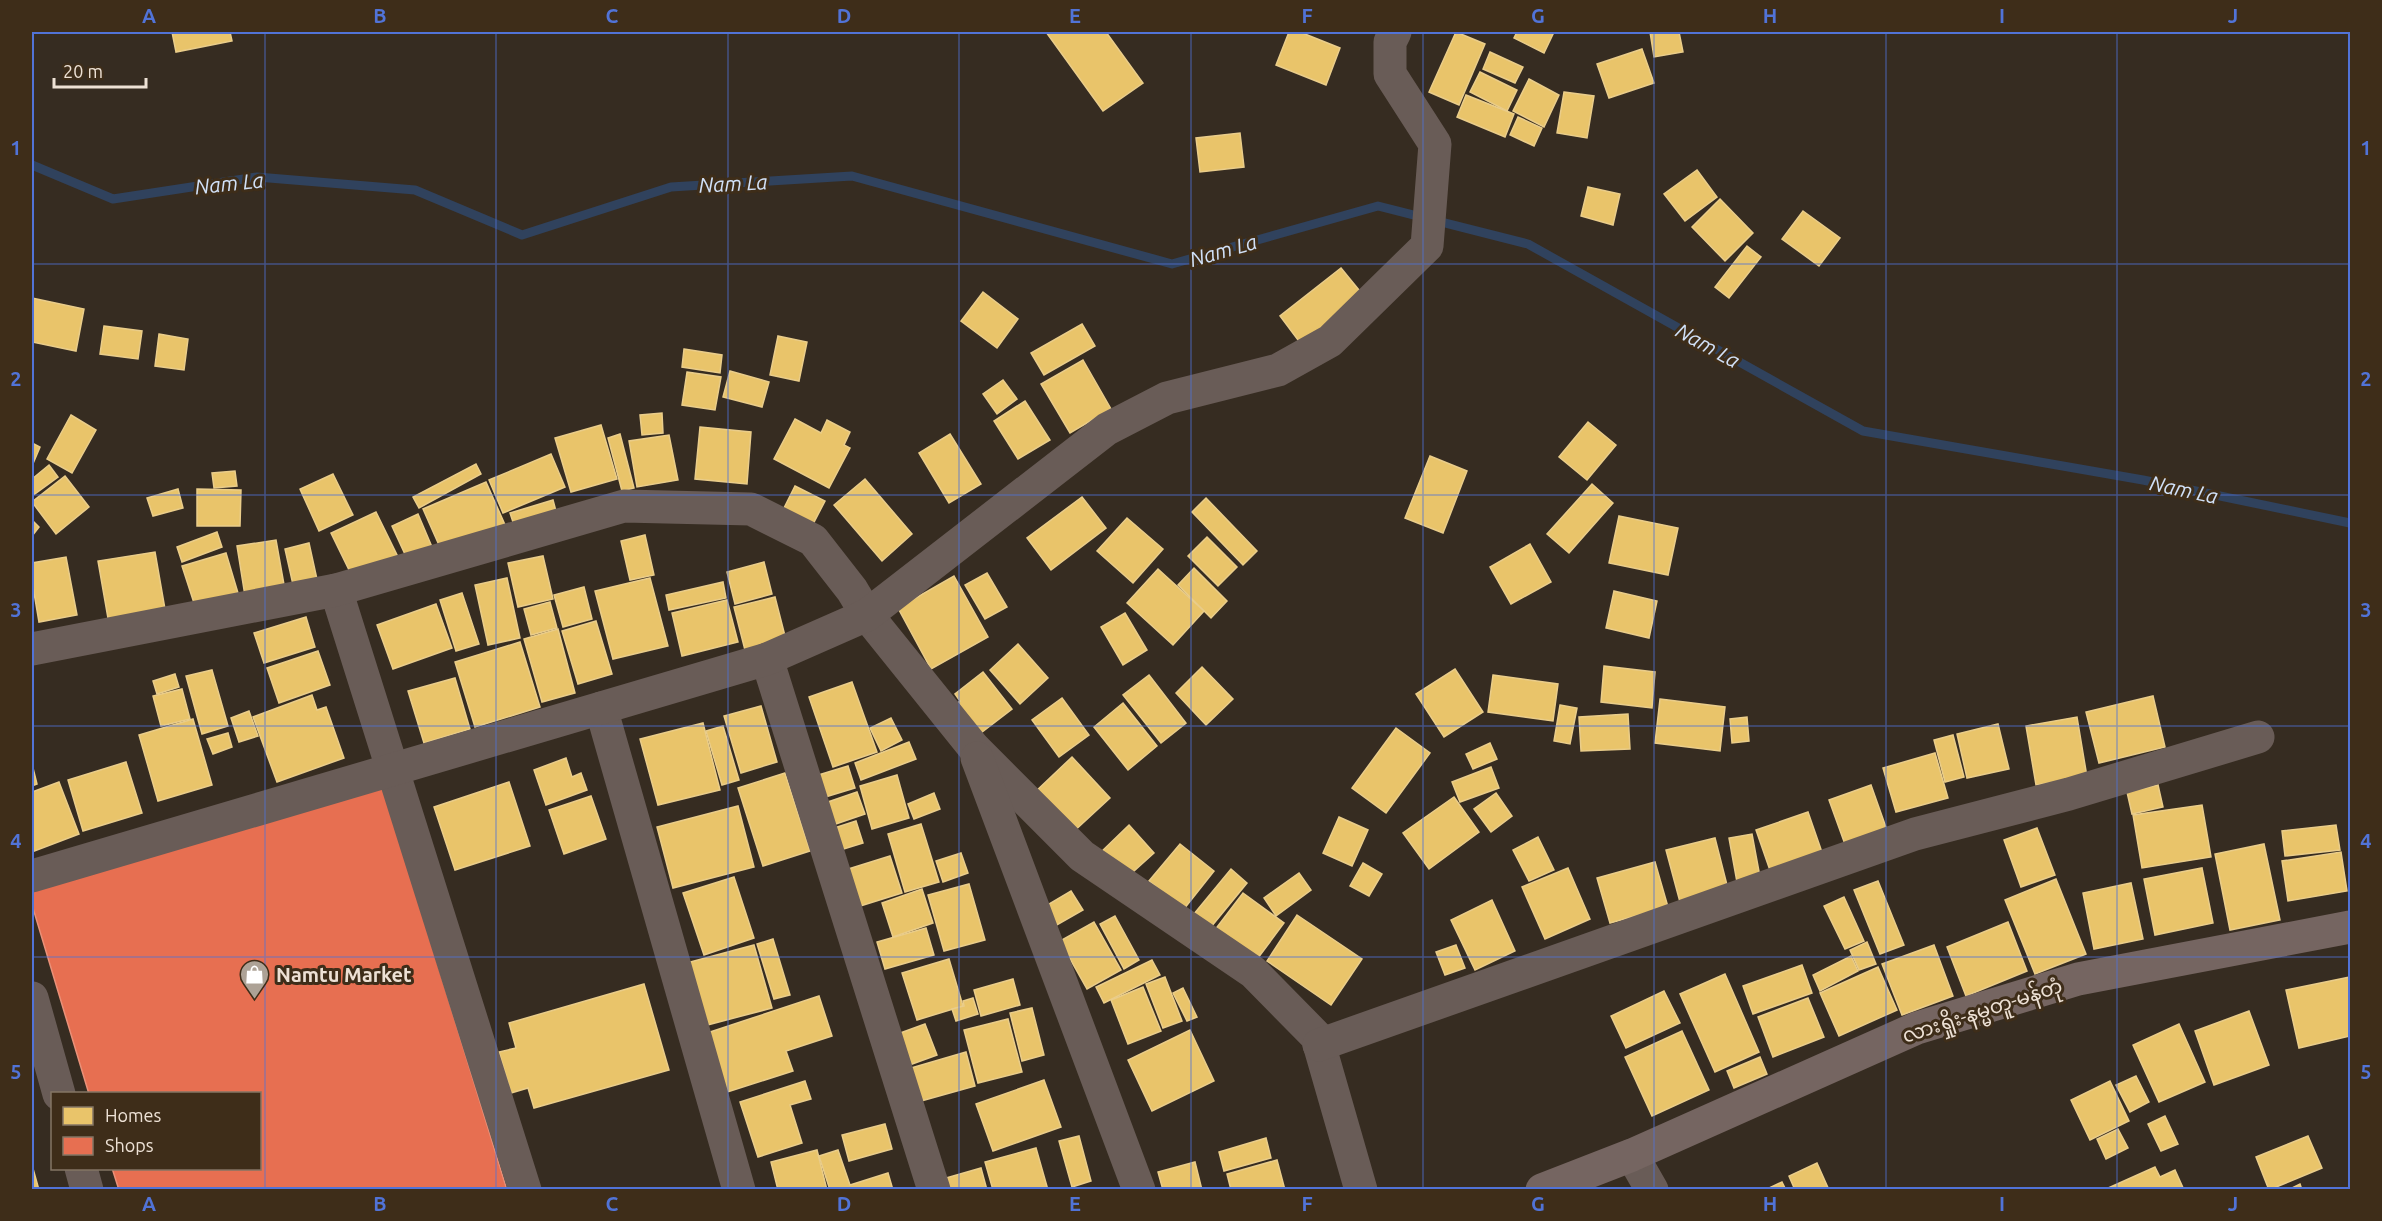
<svg xmlns="http://www.w3.org/2000/svg" width="2382" height="1221" font-family="Ubuntu,'Noto Sans Myanmar',sans-serif">
<style>
.homes{fill:#e9c46a;stroke:#eacd8a;stroke-width:1.5}
.shops{fill:#e76f51;stroke:#e99179;stroke-width:1.5}
.lines{fill:none;stroke-linecap:round;stroke-linejoin:round}
.stream{stroke:#30425d;stroke-width:9}
.street{stroke:#695c57;stroke-width:33}
.secondary{stroke:#756561;stroke-width:33}
.grid{fill:none;stroke:#5173d7;stroke-width:1.5;stroke-opacity:0.55}
.labels{text-anchor:middle;dominant-baseline:central;stroke-width:6;stroke-linejoin:round;paint-order:stroke}
.poi-label{font-size:20px;font-weight:bold;fill:#ede1d5;stroke:#3e2d19;text-anchor:start}
.street-label{font-size:20px;fill:#ede1d5;stroke:#3e2d19}
.water-label{font-size:21px;font-style:italic;fill:#d1e1f8;stroke:#3e2d19}
.neatline{fill:none;stroke:#5173d7;stroke-width:2}
.grid-label{font-size:20px;text-anchor:middle;font-weight:bold;fill:#5173d7}
</style>
<rect width="100%" height="100%" fill="#362c21"/>
<g class="homes">
<path d="M172 32H230L232 41 176 52Z"/>
<path d="M1046 32H1106L1143 83 1103 111Z"/>
<path d="M1289 32H1300L1340 48 1326 85 1276 65Z"/>
<path d="M1456 32 1485 44 1459 105 1429 92Z"/>
<path d="M1517 32H1554L1544 53 1514 38Z"/>
<path d="M1650 32H1679L1683 52 1654 57Z"/>
<path d="M1642 49 1654 83 1609 98 1597 64Z"/>
<path d="M1490 52 1523 67 1515 83 1483 69Z"/>
<path d="M1480 72 1517 90 1507 111 1470 92Z"/>
<path d="M1529 79 1559 95 1544 127 1513 111Z"/>
<path d="M1564 92 1594 96 1587 138 1557 133Z"/>
<path d="M1466 95 1514 114 1505 137 1457 117Z"/>
<path d="M1518 117 1542 128 1534 146 1510 135Z"/>
<path d="M1240 133 1244 167 1200 172 1196 138Z"/>
<path d="M1697 170 1717 197 1685 221 1664 194Z"/>
<path d="M1588 187 1620 194 1613 225 1581 216Z"/>
<path d="M1720 199 1753 233 1725 261 1692 227Z"/>
<path d="M1803 211 1840 238 1819 266 1782 239Z"/>
<path d="M1747 246 1761 257 1729 298 1715 287Z"/>
<path d="M1341 268 1363 295 1301 344 1280 316Z"/>
<path d="M983 292 1018 319 997 348 961 321Z"/>
<path d="M32 298 84 309 76 351 32 342Z"/>
<path d="M1082 324 1095 346 1044 375 1031 353Z"/>
<path d="M104 326 142 331 138 359 100 354Z"/>
<path d="M159 334 188 339 184 370 155 366Z"/>
<path d="M778 336 807 342 799 381 770 375Z"/>
<path d="M684 349 722 355 720 373 682 367Z"/>
<path d="M1083 360 1111 409 1070 433 1041 384Z"/>
<path d="M730 371 769 382 762 407 723 397Z"/>
<path d="M687 372 721 377 715 410 682 405Z"/>
<path d="M1003 380 1017 399 997 414 983 394Z"/>
<path d="M1025 401 1050 440 1018 459 994 421Z"/>
<path d="M662 413 663 433 642 435 640 415Z"/>
<path d="M71 415 96 430 72 473 47 459Z"/>
<path d="M795 419 821 433 827 420 850 432 844 445 850 448 829 488 774 459Z"/>
<path d="M1588 422 1616 445 1587 480 1559 457Z"/>
<path d="M601 425 617 479 571 492 555 438Z"/>
<path d="M700 427 751 432 747 484 695 479Z"/>
<path d="M620 434 634 488 622 491 608 438Z"/>
<path d="M950 434 981 484 949 503 919 453Z"/>
<path d="M669 435 678 480 637 487 629 441Z"/>
<path d="M32 443 40 447 32 466Z"/>
<path d="M551 454 565 487 503 513 489 480Z"/>
<path d="M1430 456 1467 471 1443 533 1405 518Z"/>
<path d="M476 464 481 474 419 508 413 497Z"/>
<path d="M49 465 58 477 32 496V479Z"/>
<path d="M235 471 237 486 214 488 212 473Z"/>
<path d="M333 474 353 515 319 531 300 489Z"/>
<path d="M65 476 89 507 56 534 32 502Z"/>
<path d="M865 479 912 534 882 561 834 505Z"/>
<path d="M486 482 506 527 443 554 423 509Z"/>
<path d="M1592 484 1613 503 1569 553 1547 534Z"/>
<path d="M795 486 825 501 811 528 781 514Z"/>
<path d="M178 489 183 508 153 516 147 498Z"/>
<path d="M197 489 241 490 240 526H197Z"/>
<path d="M1082 497 1106 528 1051 570 1027 538Z"/>
<path d="M1206 498 1257 551 1243 565 1192 512Z"/>
<path d="M553 500 557 515 515 528 510 513Z"/>
<path d="M376 512 398 557 353 578 331 533Z"/>
<path d="M418 514 435 554 410 565 392 526Z"/>
<path d="M1619 516 1678 528 1668 575 1609 563Z"/>
<path d="M1127 518 1163 549 1133 583 1097 551Z"/>
<path d="M32 520 39 527 32 536Z"/>
<path d="M217 532 222 547 182 562 177 547Z"/>
<path d="M645 535 654 575 630 580 621 541Z"/>
<path d="M1207 537 1237 567 1218 586 1188 556Z"/>
<path d="M276 540 285 590 245 596 237 546Z"/>
<path d="M309 543 318 584 294 589 285 549Z"/>
<path d="M1530 544 1551 582 1511 604 1490 567Z"/>
<path d="M155 552 166 615 109 624 98 561Z"/>
<path d="M226 553 238 593 195 606 182 566Z"/>
<path d="M543 556 553 599 518 607 508 563Z"/>
<path d="M66 557 77 615 39 622 32 581V563Z"/>
<path d="M764 562 772 594 735 604 727 572Z"/>
<path d="M1194 568 1227 601 1211 618 1178 585Z"/>
<path d="M1158 569 1204 611 1173 645 1127 603Z"/>
<path d="M987 573 1007 607 985 619 965 585Z"/>
<path d="M954 576 988 637 931 669 898 608Z"/>
<path d="M507 578 520 638 488 645 475 585Z"/>
<path d="M650 578 668 646 613 659 595 591Z"/>
<path d="M723 582 726 598 669 610 666 595Z"/>
<path d="M584 587 592 619 563 627 554 595Z"/>
<path d="M1614 591 1657 601 1649 638 1606 628Z"/>
<path d="M462 593 479 644 456 651 440 600Z"/>
<path d="M775 597 786 640 745 650 734 607Z"/>
<path d="M727 600 738 642 682 656 672 613Z"/>
<path d="M550 602 557 628 531 635 524 609Z"/>
<path d="M436 604 452 648 393 669 377 625Z"/>
<path d="M1125 613 1147 650 1123 665 1101 627Z"/>
<path d="M306 617 315 647 264 663 254 633Z"/>
<path d="M596 621 612 674 578 684 562 631Z"/>
<path d="M558 629 575 693 542 702 524 639Z"/>
<path d="M520 642 540 707 475 727 455 662Z"/>
<path d="M1018 644 1048 678 1020 704 990 670Z"/>
<path d="M318 651 330 685 279 703 267 668Z"/>
<path d="M1604 666 1655 672 1652 708 1601 702Z"/>
<path d="M1202 667 1233 699 1206 725 1176 693Z"/>
<path d="M1455 669 1483 712 1444 737 1416 694Z"/>
<path d="M212 670 228 726 202 734 186 676Z"/>
<path d="M983 672 1012 709 973 739 949 709 960 701 955 694Z"/>
<path d="M175 674 179 687 157 694 153 681Z"/>
<path d="M1149 675 1186 723 1161 743 1123 695Z"/>
<path d="M1493 675 1558 684 1553 721 1488 712Z"/>
<path d="M455 678 470 729 424 743 408 691Z"/>
<path d="M852 682 877 752 833 767 809 697Z"/>
<path d="M182 689 190 719 161 726 153 696Z"/>
<path d="M312 695 317 710 326 707 344 758 277 782 253 717Z"/>
<path d="M2153 696 2165 747 2099 763 2086 712Z"/>
<path d="M1062 698 1089 735 1059 757 1032 720Z"/>
<path d="M1660 699 1725 707 1720 751 1655 743Z"/>
<path d="M1123 703 1157 746 1128 770 1094 727Z"/>
<path d="M1560 705 1577 708 1570 744 1554 741Z"/>
<path d="M761 706 777 762 741 773 724 716Z"/>
<path d="M249 711 258 736 239 742 231 718Z"/>
<path d="M1628 714 1630 749 1581 751 1579 717Z"/>
<path d="M1747 717 1749 741 1732 743 1730 719Z"/>
<path d="M2077 717 2087 777 2036 785 2026 726Z"/>
<path d="M891 718 902 740 881 751 870 728Z"/>
<path d="M193 719 212 785 158 801 139 735Z"/>
<path d="M703 723 720 790 658 805 640 739Z"/>
<path d="M1998 724 2009 769 1967 778 1957 734Z"/>
<path d="M723 726 739 780 722 785 706 731Z"/>
<path d="M1396 728 1430 753 1386 813 1352 788Z"/>
<path d="M228 733 232 747 213 754 207 739Z"/>
<path d="M1953 735 1964 777 1945 782 1934 740Z"/>
<path d="M909 742 916 759 861 780 855 763Z"/>
<path d="M1490 743 1497 759 1473 769 1466 754Z"/>
<path d="M1935 753 1948 798 1896 812 1883 768Z"/>
<path d="M1072 757 1110 798 1071 834 1033 794Z"/>
<path d="M566 758 572 777 581 773 587 790 546 805 534 770Z"/>
<path d="M126 762 142 813 83 831 68 780Z"/>
<path d="M32 764 37 784 32 786Z"/>
<path d="M848 766 855 788 822 798 815 776Z"/>
<path d="M1491 767 1499 788 1460 802 1452 782Z"/>
<path d="M785 773 810 851 763 866 738 788Z"/>
<path d="M897 775 909 818 872 829 860 786Z"/>
<path d="M59 782 79 834 32 852V792Z"/>
<path d="M509 782 530 846 455 870 434 807Z"/>
<path d="M1871 785 1888 833 1846 847 1829 800Z"/>
<path d="M2158 785 2163 807 2132 814 2127 792Z"/>
<path d="M857 792 865 814 827 827 819 805Z"/>
<path d="M934 793 940 809 914 819 908 804Z"/>
<path d="M1496 793 1512 816 1491 832 1474 809Z"/>
<path d="M591 796 606 839 564 854 549 810Z"/>
<path d="M1454 797 1479 832 1429 869 1403 833Z"/>
<path d="M2202 805 2211 857 2142 868 2133 815Z"/>
<path d="M738 806 754 867 673 888 657 827Z"/>
<path d="M1808 812 1824 858 1772 876 1756 830Z"/>
<path d="M1339 817 1368 830 1352 866 1323 853Z"/>
<path d="M856 821 863 843 837 851 831 829Z"/>
<path d="M921 824 939 882 905 892 888 834Z"/>
<path d="M1129 825 1154 853 1123 881 1099 854Z"/>
<path d="M2336 825 2340 850 2285 856 2282 831Z"/>
<path d="M2037 828 2055 875 2021 887 2004 840Z"/>
<path d="M1752 834 1760 877 1737 882 1729 838Z"/>
<path d="M1538 837 1554 870 1529 881 1513 850Z"/>
<path d="M1715 838 1728 889 1680 902 1666 850Z"/>
<path d="M1180 844 1214 871 1184 909 1149 881Z"/>
<path d="M2264 844 2280 920 2230 930 2215 854Z"/>
<path d="M2341 852 2347 891 2288 901 2282 861Z"/>
<path d="M961 853 968 873 943 882 936 861Z"/>
<path d="M890 856 902 893 857 907 845 870Z"/>
<path d="M1655 862 1668 907 1610 923 1597 878Z"/>
<path d="M1363 863 1382 874 1369 896 1350 886Z"/>
<path d="M1568 868 1590 919 1545 939 1522 887Z"/>
<path d="M2202 868 2213 923 2155 935 2144 879Z"/>
<path d="M1231 869 1247 883 1211 927 1194 914Z"/>
<path d="M1299 873 1311 890 1276 916 1264 898Z"/>
<path d="M734 877 754 938 704 955 683 893Z"/>
<path d="M2056 879 2086 954 2035 974 2005 900Z"/>
<path d="M1878 881 1904 945 1880 954 1854 890Z"/>
<path d="M2131 883 2143 939 2094 949 2083 893Z"/>
<path d="M969 884 985 940 944 951 928 895Z"/>
<path d="M922 889 933 923 893 937 882 903Z"/>
<path d="M1071 891 1083 910 1055 926 1044 907Z"/>
<path d="M1243 893 1284 923 1255 962 1214 931Z"/>
<path d="M1844 897 1864 941 1845 949 1824 906Z"/>
<path d="M1492 900 1515 951 1475 970 1451 920Z"/>
<path d="M1297 915 1362 959 1331 1005 1267 961Z"/>
<path d="M1115 916 1139 960 1124 969 1100 924Z"/>
<path d="M1094 922 1121 970 1087 989 1060 941Z"/>
<path d="M2008 922 2027 971 1966 996 1947 947Z"/>
<path d="M926 928 934 955 885 969 877 942Z"/>
<path d="M773 939 790 995 774 999 757 944Z"/>
<path d="M1867 942 1876 964 1859 970 1850 950Z"/>
<path d="M754 945 772 1008 696 1028 679 965Z"/>
<path d="M1456 945 1465 968 1445 975 1436 952Z"/>
<path d="M1934 945 1953 996 1902 1015 1882 964Z"/>
<path d="M1851 956 1858 971 1820 991 1813 975Z"/>
<path d="M949 959 963 1006 917 1020 902 973Z"/>
<path d="M1152 960 1160 975 1104 1003 1096 987Z"/>
<path d="M1802 965 1812 993 1753 1014 1743 986Z"/>
<path d="M1878 967 1897 1010 1839 1036 1820 993Z"/>
<path d="M1725 974 1759 1052 1715 1072 1680 994Z"/>
<path d="M1165 977 1182 1021 1163 1028 1146 984Z"/>
<path d="M2350 977V1036L2299 1048 2286 990Z"/>
<path d="M1013 979 1020 1005 981 1016 974 990Z"/>
<path d="M644 984 669 1070 534 1108 528 1088 511 1093 499 1052 516 1048 509 1023Z"/>
<path d="M1143 987 1161 1031 1128 1044 1111 1000Z"/>
<path d="M1183 988 1197 1017 1187 1021 1173 993Z"/>
<path d="M1664 991 1680 1023 1626 1048 1611 1016Z"/>
<path d="M819 996 832 1036 786 1051 793 1071 724 1093 704 1034Z"/>
<path d="M973 998 978 1014 956 1021 952 1009 964 1006 963 1001Z"/>
<path d="M1808 998 1824 1037 1773 1057 1758 1017Z"/>
<path d="M1032 1008 1044 1055 1022 1061 1010 1013Z"/>
<path d="M2249 1011 2269 1065 2214 1085 2195 1031Z"/>
<path d="M1008 1019 1022 1072 978 1083 964 1030Z"/>
<path d="M925 1024 937 1055 904 1067 892 1036Z"/>
<path d="M2179 1024 2205 1082 2159 1102 2133 1045Z"/>
<path d="M1190 1030 1214 1081 1152 1111 1128 1060Z"/>
<path d="M1682 1031 1709 1090 1652 1116 1625 1057Z"/>
<path d="M966 1052 975 1086 921 1101 911 1068Z"/>
<path d="M1760 1057 1767 1074 1734 1088 1727 1071Z"/>
<path d="M2136 1076 2149 1102 2130 1112 2116 1085Z"/>
<path d="M1044 1080 1061 1127 993 1151 976 1104Z"/>
<path d="M805 1081 811 1099 790 1105 802 1143 758 1157 740 1102Z"/>
<path d="M2110 1081 2129 1121 2090 1140 2071 1100Z"/>
<path d="M2165 1116 2178 1144 2161 1151 2148 1124Z"/>
<path d="M885 1124 892 1149 849 1161 842 1135Z"/>
<path d="M2118 1129 2128 1148 2106 1159 2097 1139Z"/>
<path d="M1079 1136 1091 1181 1072 1187 1059 1141Z"/>
<path d="M2308 1136 2322 1168 2269 1190 2256 1157Z"/>
<path d="M1266 1138 1271 1158 1224 1171 1219 1152Z"/>
<path d="M1036 1148 1048 1190H993L985 1162Z"/>
<path d="M817 1150 827 1190H778L771 1162Z"/>
<path d="M838 1150 850 1185 888 1173 893 1190H830L819 1156Z"/>
<path d="M1277 1160 1285 1190H1231L1227 1174Z"/>
<path d="M1195 1162 1202 1190H1163L1158 1172Z"/>
<path d="M1817 1163 1829 1190H1795L1789 1176Z"/>
<path d="M32 1165 39 1190H32Z"/>
<path d="M2155 1167 2160 1177 2175 1170 2184 1190 2106 1189Z"/>
<path d="M981 1168 987 1190H949L946 1178Z"/>
<path d="M1782 1182 1786 1190H1765Z"/>
<path d="M2300 1184 2302 1190H2288Z"/>
</g>
<path class="shops" d="M381 779 507 1190H119L112 1168H260V1094H89L32 905V885Z"/>
<g class="lines">
<path class="stream" d="M32 165 113 199 257 177 415 190 522 235 671 187 852 176 1172 264 1378 206 1528 244 1863 431 2143 480 2350 523"/>
<g class="street">
<path d="M336 590 525 1190"/>
<path d="M32 649 336 590 624 506 751 509 813 540 852 590 867 615 974 748 1082 856 1253 972 1317 1037 1361 1190"/>
<path d="M767 659 934 1190"/>
<path d="M601 708 739 1190"/>
<path d="M977 758 1139 1190"/>
<path d="M32 876 767 659 867 615 1107 429 1167 398 1278 370 1330 341 1427 246 1435 144 1390 74V42L1395 32"/>
<path d="M32 998 59 1094"/>
<path d="M1319 1045 1915 834 2069 794 2258 737"/>
<path d="M1632 1155 1652 1190"/>
<path d="M81 1168 87 1190"/>
</g>
<path class="secondary" d="M1542 1190 1632 1155 1917 1028 2078 979 2350 927"/>
</g>
<path class="grid" d="M265 32V1190M496 32V1190M728 32V1190M959 32V1190M1191 32V1190M1423 32V1190M1654 32V1190M1886 32V1190M2117 32V1190M32 264H2350M32 495H2350M32 726H2350M32 957H2350"/>
<defs>
<symbol id="shop-pin" viewBox="-11 -11 22 30"><path d="M0 17L-7.5 6A9.5 9.5 0 1 1 7.5 6Z" fill="#ada296" stroke="#3e2d19"/><path d="M-5-2.5h2.3a2.7 3.5 0 0 1 5.4 0H5L5.5 6h-11ZM-1.5-2.5h3a1.5 2.3 0 0 0-3 0Z" fill="#fff"/></symbol>
</defs>
<g fill-rule="evenodd">
<use href="#shop-pin" x="238" y="958" width="33" height="45"/>
</g>
<g class="labels">
<g class="poi-label">
<text x="276" y="974">Namtu Market</text>
</g>
<g class="street-label">
<text transform="translate(1982 1010) rotate(-18)">လားရှိုး-နမ္မတူ-မန်တုံ</text>
</g>
<g class="water-label">
<text transform="translate(229 183) rotate(-6)">Nam La</text>
<text transform="translate(733 183) rotate(-3)">Nam La</text>
<text transform="translate(1223 250) rotate(-16)">Nam La</text>
<text transform="translate(1708 345) rotate(29)">Nam La</text>
<text transform="translate(2184 489) rotate(12)">Nam La</text>
</g>
</g>
<rect width="2382" height="1221" fill="none" stroke="#3e2d19" stroke-width="66"/>
<rect x="51" y="1092" width="210" height="78" fill="#3e2d19" stroke="#847564" stroke-width="1.5"/>
<rect x="63" y="1107" width="30" height="18" fill="#e9c46a" stroke="#847564" stroke-width="1.5"/>
<text x="105" y="1122" font-size="18" fill="#ede1d5">Homes</text>
<rect x="63" y="1137" width="30" height="18" fill="#e76f51" stroke="#847564" stroke-width="1.5"/>
<text x="105" y="1152" font-size="18" fill="#ede1d5">Shops</text>
<path d="M54 78v9h92v-9" fill="none" stroke="#ede1d5" stroke-width="3"/>
<text x="63" y="78" font-size="18" fill="#ede1d5" stroke="#3e2d19" stroke-width="4.5" paint-order="stroke">20 m</text>
<rect x="33" y="33" width="2316" height="1155" class="neatline"/>
<g class="grid-label">
<text x="149" y="23">A</text>
<text x="380" y="23">B</text>
<text x="612" y="23">C</text>
<text x="844" y="23">D</text>
<text x="1075" y="23">E</text>
<text x="1307" y="23">F</text>
<text x="1538" y="23">G</text>
<text x="1770" y="23">H</text>
<text x="2002" y="23">I</text>
<text x="2233" y="23">J</text>
<text x="16" y="155">1</text>
<text x="2366" y="155">1</text>
<text x="16" y="386">2</text>
<text x="2366" y="386">2</text>
<text x="16" y="617">3</text>
<text x="2366" y="617">3</text>
<text x="16" y="848">4</text>
<text x="2366" y="848">4</text>
<text x="16" y="1079">5</text>
<text x="2366" y="1079">5</text>
<text x="149" y="1211">A</text>
<text x="380" y="1211">B</text>
<text x="612" y="1211">C</text>
<text x="844" y="1211">D</text>
<text x="1075" y="1211">E</text>
<text x="1307" y="1211">F</text>
<text x="1538" y="1211">G</text>
<text x="1770" y="1211">H</text>
<text x="2002" y="1211">I</text>
<text x="2233" y="1211">J</text>
</g>
</svg>
